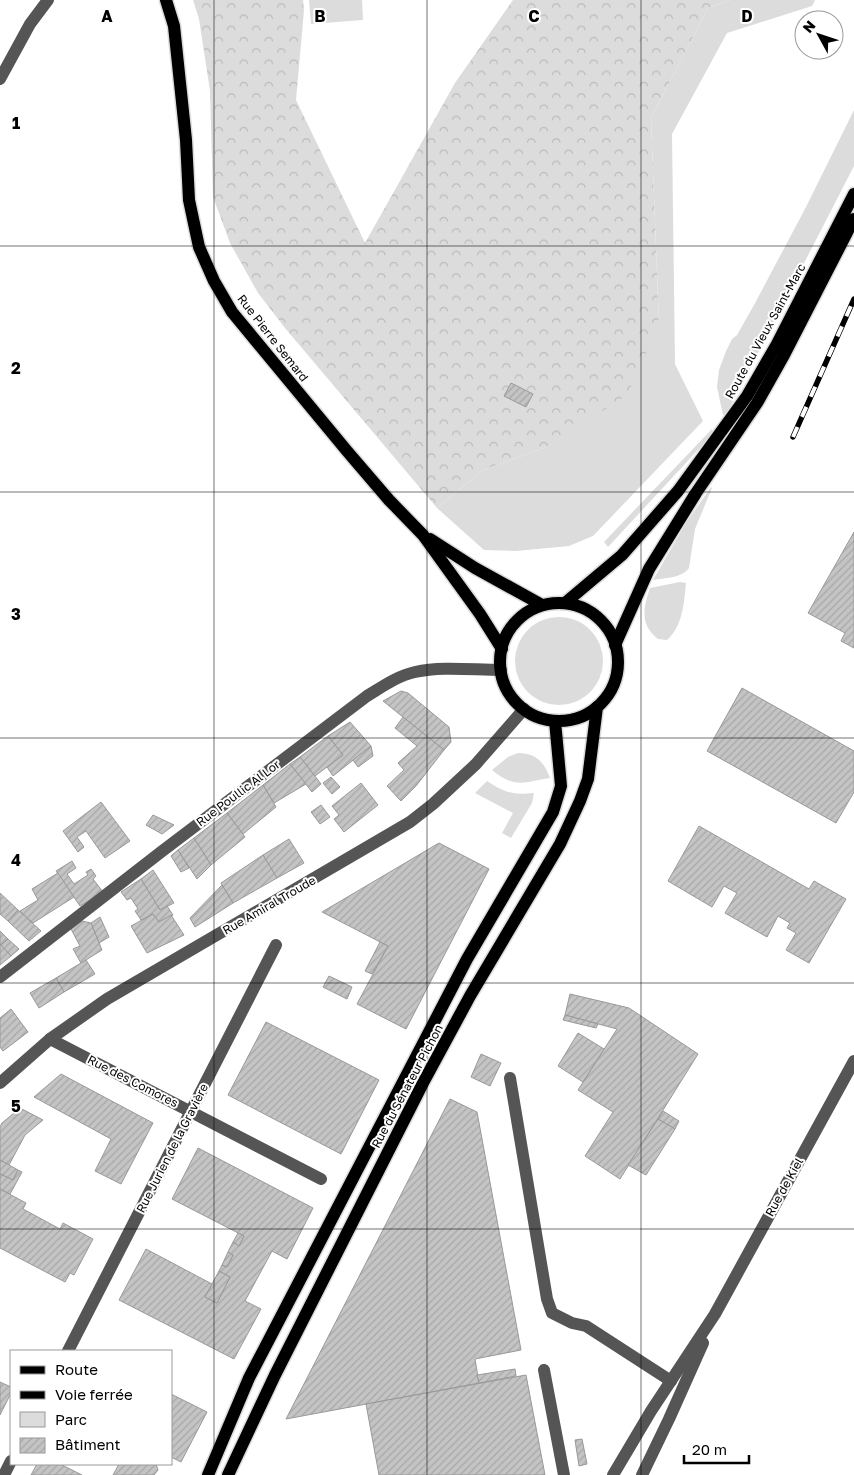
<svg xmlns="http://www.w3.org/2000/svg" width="854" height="1475" font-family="'Golos Text',sans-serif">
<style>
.green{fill:#dcdcdc}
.forest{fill:url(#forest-crowns)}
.building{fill:url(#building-hatch);stroke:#999}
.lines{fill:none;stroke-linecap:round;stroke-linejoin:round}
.major-casing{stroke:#dbdbdb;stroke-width:15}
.minor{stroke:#555;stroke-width:12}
.major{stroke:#000;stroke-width:12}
.rail-casing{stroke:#000;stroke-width:5.5}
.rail{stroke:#fff;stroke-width:4;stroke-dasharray:11;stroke-linecap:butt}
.grid{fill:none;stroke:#000;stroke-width:1;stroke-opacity:0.55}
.labels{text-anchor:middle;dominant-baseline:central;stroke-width:4;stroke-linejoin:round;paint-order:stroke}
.street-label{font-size:12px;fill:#000;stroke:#fff}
.grid-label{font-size:16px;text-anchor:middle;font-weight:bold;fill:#000;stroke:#fff;stroke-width:4;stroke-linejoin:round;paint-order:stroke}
</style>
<defs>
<pattern id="forest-crowns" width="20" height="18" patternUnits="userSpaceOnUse" patternTransform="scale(1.25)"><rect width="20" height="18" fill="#dcdcdc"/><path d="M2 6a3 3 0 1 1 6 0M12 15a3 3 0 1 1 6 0" fill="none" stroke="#bbb"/></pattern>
<pattern id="building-hatch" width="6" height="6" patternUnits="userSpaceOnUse" patternTransform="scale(1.25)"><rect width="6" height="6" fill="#c4c4c4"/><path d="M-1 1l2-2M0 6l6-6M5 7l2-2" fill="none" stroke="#a7a7a7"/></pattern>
</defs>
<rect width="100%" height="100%" fill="#fff"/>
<g class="green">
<path d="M309 0H362L363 20 311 24Z"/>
<path d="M730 0H815L812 6 727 33 672 134 675 364 703 421 593 536 569 546 516 551 484 550 437 508 483 470 549 446 659 325 651 118 708 8Z"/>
<path d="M854 110V166L730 407 727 413 723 415 717 387 719 370 726 351 732 339 737 335 754 305 806 207Z"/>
<path d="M712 429 713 432 709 438 608 547 604 542Z"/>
<path d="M711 487 712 488 695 529 689 568C682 578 665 578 653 580L686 523Z"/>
<path d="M680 582 686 583C684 602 683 626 667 640L658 639C640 625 643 608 650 588Z"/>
<circle cx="559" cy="661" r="44"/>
<path d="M518 753C535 753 544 761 550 778 524 782 515 789 492 770L508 757Z"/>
<path d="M487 781C506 793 512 795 534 793L532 803 511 838 502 833 513 813 475 793Z"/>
</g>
<path class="forest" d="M193 0H303L304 10 296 100 365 243 455 83 513 0H730L708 8 651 118 659 325 627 395 549 446 483 470 437 508 285 328 258 293 230 243 213 197 210 91 199 19Z"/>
<g class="building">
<path d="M511 383 533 394 526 407 504 396Z"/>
<path d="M854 532V648L841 641 845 633 808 613Z"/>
<path d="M742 688 854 751V792L836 823 707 751Z"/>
<path d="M401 691 408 693 449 727 451 742 444 750 383 701Z"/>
<path d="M403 717 444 750 416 786 401 801 387 786 404 770 398 763 417 746 395 728Z"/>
<path d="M350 722 371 746 333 776 327 767 343 755 328 736Z"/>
<path d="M328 736 343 755 315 776 300 757Z"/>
<path d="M371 746 373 756 358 767 353 760Z"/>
<path d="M300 757 321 784 312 792 290 764Z"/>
<path d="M290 764 306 784 274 803 263 785Z"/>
<path d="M331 777 340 787 332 794 323 783Z"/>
<path d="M361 783 378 805 344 832 334 819 339 815 332 806Z"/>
<path d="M263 785 276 807 243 834 227 813Z"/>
<path d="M101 802 130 841 105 858 86 831 77 837 84 847 78 852 63 831Z"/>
<path d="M321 805 330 817 320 824 311 812Z"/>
<path d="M227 813 245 837 211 865 194 838Z"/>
<path d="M153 815 174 825 162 834 146 825Z"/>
<path d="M699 826 809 889 814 881 846 899 809 963 786 950 796 933 787 928 790 923 778 916 767 937 725 913 737 893 724 886 712 907 668 881Z"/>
<path d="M194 838 211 865 197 879 178 850Z"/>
<path d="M289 839 304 863 277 878 263 855Z"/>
<path d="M439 843 489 869 406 1029 357 1004 388 946 322 912Z"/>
<path d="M178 850 189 868 181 872 171 856Z"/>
<path d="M263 855 277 878 233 903 221 883Z"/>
<path d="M72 861 76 868 67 874 74 884 88 875 86 872 91 869 96 876 93 879 103 892 80 906 56 871Z"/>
<path d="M153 870 174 903 160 910 141 879Z"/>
<path d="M58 873 74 897 33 923 20 911 38 900 32 889Z"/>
<path d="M141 879 160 910 167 906 173 915 159 922 153 914 141 920 135 911 138 909 131 898 127 900 121 892Z"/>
<path d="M222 885 233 903 195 927 190 918Z"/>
<path d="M0 893 18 910 8 921 0 914Z"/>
<path d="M18 910 41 931 29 941 8 921Z"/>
<path d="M153 914 159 922 171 915 184 935 147 953 131 926Z"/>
<path d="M100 917 109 937 99 943 91 923Z"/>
<path d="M82 921 91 923 102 950 81 963 73 949 80 946 71 929Z"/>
<path d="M0 931 8 939 1 945 0 944Z"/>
<path d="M8 939 19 949 11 956 1 945Z"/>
<path d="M380 942 388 946 372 974 365 971Z"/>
<path d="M0 944 11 956 0 965Z"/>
<path d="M86 960 95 974 64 992 56 978Z"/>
<path d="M329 976 352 987 347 999 323 987Z"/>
<path d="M56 978 64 992 39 1008 30 993Z"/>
<path d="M570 994 629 1008 698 1054 620 1179 585 1156 613 1112 578 1090 617 1029 565 1015Z"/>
<path d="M11 1009 28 1032 3 1051 0 1047V1018Z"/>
<path d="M565 1015 598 1024 596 1028 563 1020Z"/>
<path d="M266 1022 379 1080 341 1154 228 1095Z"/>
<path d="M578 1033 604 1049 583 1082 558 1066Z"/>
<path d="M481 1054 501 1063 490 1086 471 1077Z"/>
<path d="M61 1074 153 1123 121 1184 95 1171 111 1139 34 1097Z"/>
<path d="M450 1099 477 1112 521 1350 475 1359 479 1383 286 1419Z"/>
<path d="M20 1108 43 1120 25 1135 9 1165 0 1160V1127L2 1123Z"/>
<path d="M663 1111 679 1121 675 1129 658 1119Z"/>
<path d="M658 1119 675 1129 646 1175 628 1165Z"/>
<path d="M198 1148 313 1208 287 1259 272 1251 245 1301 261 1309 234 1359 119 1300 146 1249 212 1284 205 1297 217 1303 230 1277 219 1271 222 1265 227 1267 233 1255 228 1252 233 1242 239 1246 244 1236 172 1199Z"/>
<path d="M0 1160 18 1170 13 1180 0 1174Z"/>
<path d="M18 1170 22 1172 10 1194 0 1189V1174L13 1180Z"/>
<path d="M0 1189 26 1203 23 1209 60 1229 63 1223 93 1239 74 1275 70 1273 65 1282 0 1248Z"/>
<path d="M238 1233 244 1236 239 1246 233 1242Z"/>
<path d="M228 1252 233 1255 227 1267 222 1265Z"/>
<path d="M219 1271 230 1277 217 1303 205 1297Z"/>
<path d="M515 1369 516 1376 479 1383 477 1375Z"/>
<path d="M526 1375 545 1475H379L366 1404Z"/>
<path d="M0 1382 11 1387V1393L0 1415Z"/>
<path d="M171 1394 207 1412 181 1462 171 1457Z"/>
<path d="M582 1439 587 1464 579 1466 575 1440Z"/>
<path d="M37 1464H60L82 1475H31Z"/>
<path d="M119 1464H156L158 1470 154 1475H113Z"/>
</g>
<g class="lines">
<defs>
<g id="major">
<path d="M166 0 174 26 186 140 189 200 199 247 214 281 232 312 347 451 389 500 423 535 480 614 502 649"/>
<path d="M430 539 475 568 542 605"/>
<path d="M565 603 622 555 678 491 747 396 777 344 854 194"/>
<circle cx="559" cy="662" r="59"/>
<path d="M615 645 649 569 696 493 757 403 784 355 854 219"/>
<path d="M208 1475 249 1378 467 959 553 812 561 786 555 721"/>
<path d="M228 1475 275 1375 423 1083 470 996 560 844 580 801 588 779 597 707"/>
</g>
</defs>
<use href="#major" class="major-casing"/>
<g class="minor">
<path d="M0 79 30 24 48 0"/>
<path d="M0 977 161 852 367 696C382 687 397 676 415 672 442 666 473 670 501 670"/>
<path d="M50 1039 321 1179"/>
<path d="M510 1078 547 1299 552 1313 572 1323 586 1326 671 1381"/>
<path d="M0 1083 50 1039 107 999 410 822 433 804 476 764 524 709"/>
<path d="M68 1351 276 945"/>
<path d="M544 1370 564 1475"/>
<path d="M4 1475 11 1461"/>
<path d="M613 1475 651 1411 715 1314 854 1061"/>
<path d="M642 1475 669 1419 703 1343"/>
</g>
<use href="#major" class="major"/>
<defs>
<path id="rail" d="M793 437 854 299"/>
</defs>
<use href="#rail" class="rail-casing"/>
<use href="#rail" class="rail"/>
</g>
<path class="grid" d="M214 0V1475M427 0V1475M641 0V1475M0 246H854M0 492H854M0 738H854M0 983H854M0 1229H854"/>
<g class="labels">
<g class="street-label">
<text transform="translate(765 331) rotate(-61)">Route du Vieux Saint-Marc</text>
<text transform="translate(273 338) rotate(52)">Rue Pierre Semard</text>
<text transform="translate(238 793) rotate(-37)">Rue Poullic Al Lor</text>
<text transform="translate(269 905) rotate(-30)">Rue Amiral Troude</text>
<text transform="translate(133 1081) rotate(27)">Rue des Comores</text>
<text transform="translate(407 1086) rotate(-62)">Rue du Sénateur Pichon</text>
<text transform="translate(172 1148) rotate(-63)">Rue Jurien de la Gravière</text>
<text transform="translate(784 1187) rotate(-61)">Rue de Kiel</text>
</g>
</g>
<g class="grid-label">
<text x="107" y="22">A</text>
<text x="320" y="22">B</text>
<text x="534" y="22">C</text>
<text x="747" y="22">D</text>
<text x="16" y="129">1</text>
<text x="16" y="374">2</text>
<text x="16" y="620">3</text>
<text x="16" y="866">4</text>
<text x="16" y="1112">5</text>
</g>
<rect x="10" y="1350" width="162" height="115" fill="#ffffff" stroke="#999999"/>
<rect x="20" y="1366" width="25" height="8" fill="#000000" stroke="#999999"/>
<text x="55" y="1375" font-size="15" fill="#000000">Route</text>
<rect x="20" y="1391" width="25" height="8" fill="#000000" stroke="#999999"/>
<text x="55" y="1400" font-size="15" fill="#000000">Voie ferrée</text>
<rect x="20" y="1412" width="25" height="15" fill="#dcdcdc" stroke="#999999"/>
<text x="55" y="1425" font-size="15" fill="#000000">Parc</text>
<rect x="20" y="1438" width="25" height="15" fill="url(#building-hatch)" stroke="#999999"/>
<text x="55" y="1450" font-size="15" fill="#000000">Bâtiment</text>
<g transform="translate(819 35) rotate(310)"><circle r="24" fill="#ffffff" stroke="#999999"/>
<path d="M0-4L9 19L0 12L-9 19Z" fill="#000000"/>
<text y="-8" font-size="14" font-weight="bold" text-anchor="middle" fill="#000000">N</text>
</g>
<path d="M684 1455v8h65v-8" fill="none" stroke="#000000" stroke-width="2.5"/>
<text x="692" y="1455" font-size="15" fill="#000000" stroke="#ffffff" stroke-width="4" paint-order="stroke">20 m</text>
</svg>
